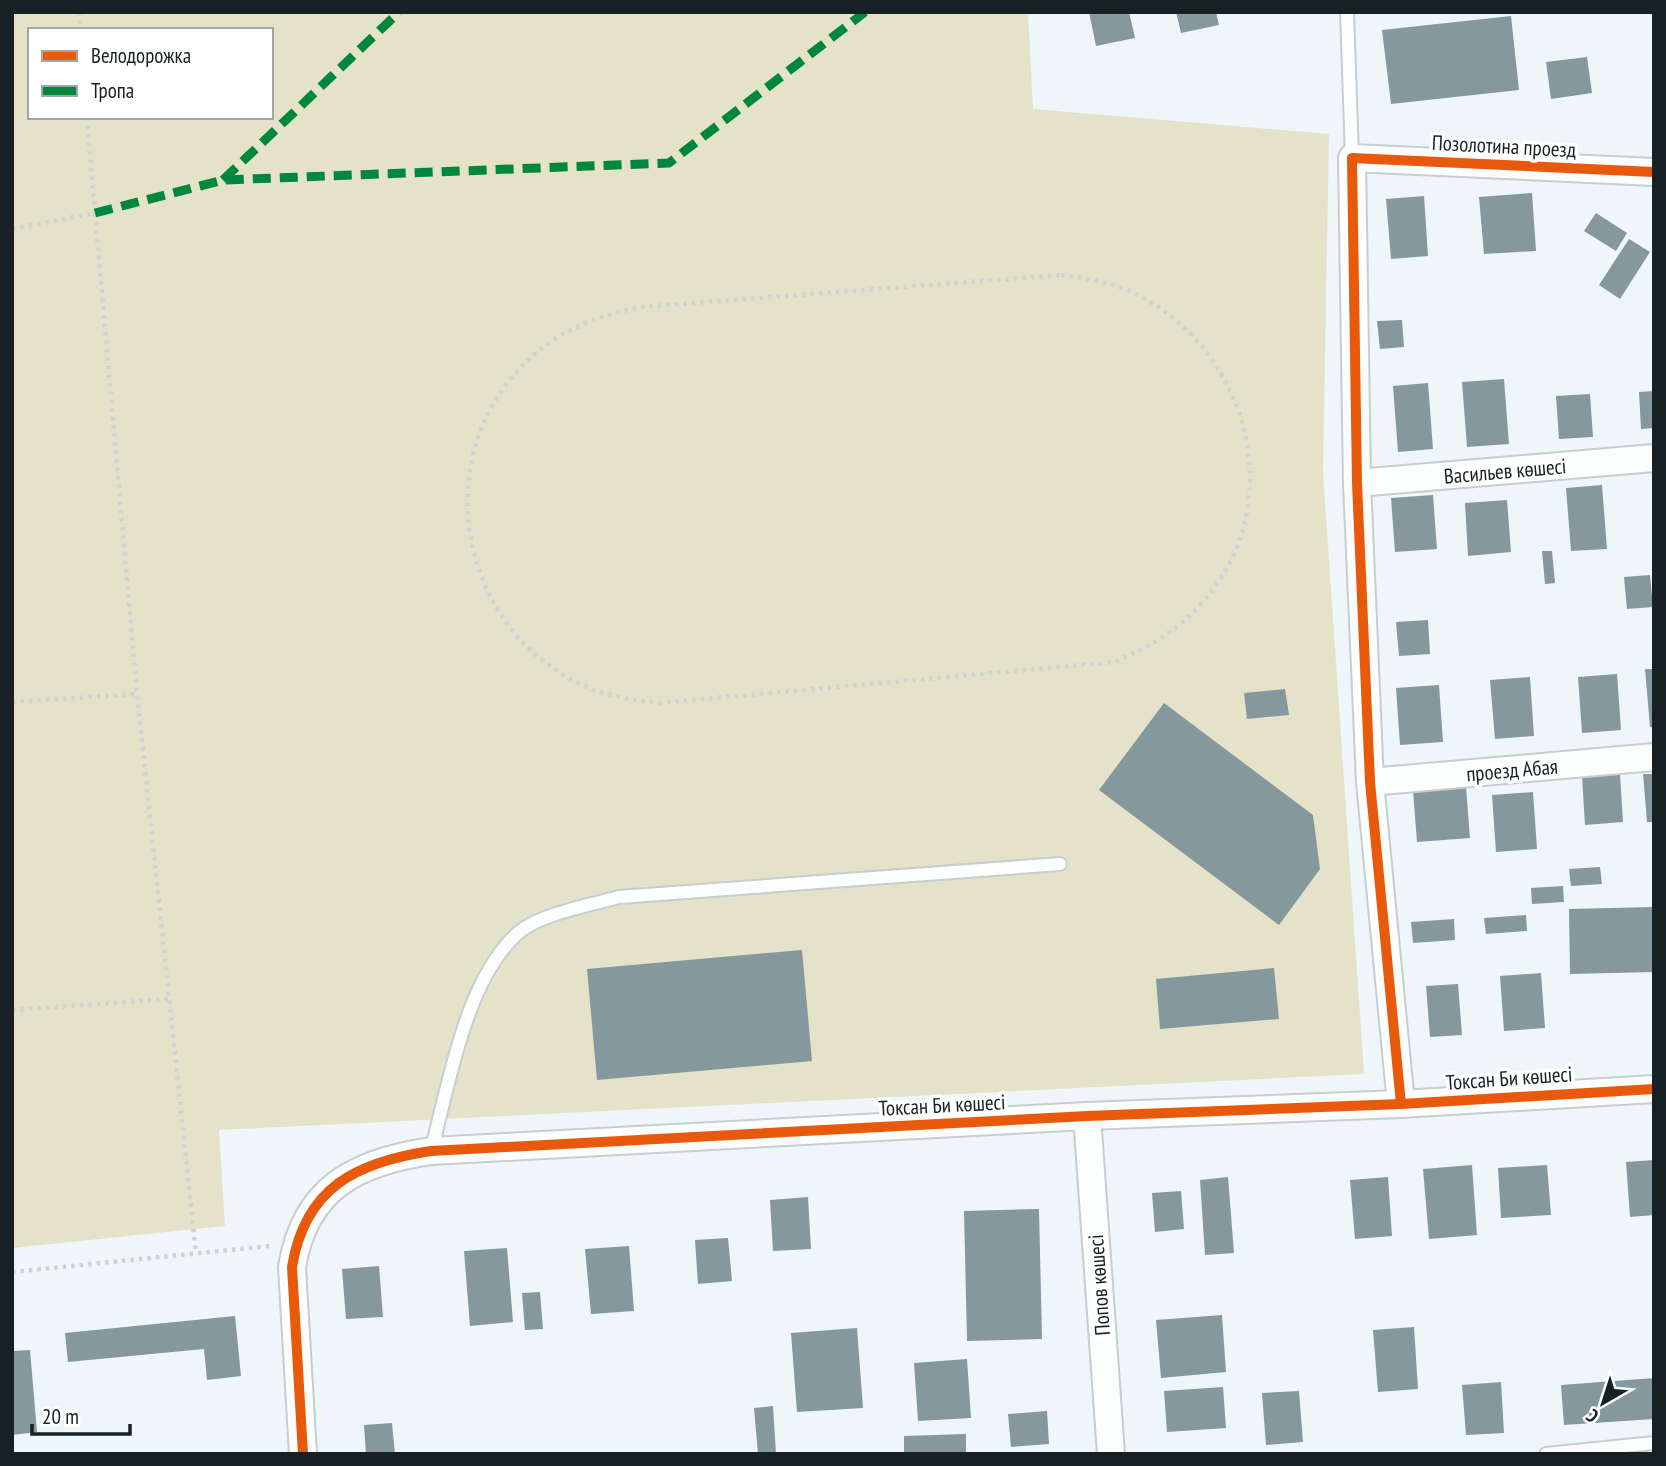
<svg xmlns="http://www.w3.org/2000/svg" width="1666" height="1466" font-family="'PT Sans Narrow',sans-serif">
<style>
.green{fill:#e4e2c8;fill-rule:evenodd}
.building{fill:#85989d}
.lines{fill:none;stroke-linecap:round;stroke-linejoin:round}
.lane-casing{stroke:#c6ced1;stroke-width:16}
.street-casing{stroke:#c6ced1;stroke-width:30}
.path{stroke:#cfd2d3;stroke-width:4.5;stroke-dasharray:3.5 5;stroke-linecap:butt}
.lane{stroke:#fcfefe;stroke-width:12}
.street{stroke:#fcfefe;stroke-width:26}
.quiet{stroke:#00873e;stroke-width:9;stroke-dasharray:18 9;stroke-linecap:butt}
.cycleway-casing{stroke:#fff;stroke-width:15}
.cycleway{stroke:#e8590c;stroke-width:10}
.labels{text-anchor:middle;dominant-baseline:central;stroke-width:7;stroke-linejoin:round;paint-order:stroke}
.street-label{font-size:21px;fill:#172023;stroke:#fff}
</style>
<rect width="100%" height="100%" fill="#eef6f9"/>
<path class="green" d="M12 12H1028L1033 109 1329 134 1323 472 1364 1074 219 1130 225 1226 12 1248ZM30 30H271V117H30Z"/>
<g class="building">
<path d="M1089 12H1129L1135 38 1096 46Z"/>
<path d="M1176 12H1216L1219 25 1181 33Z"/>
<path d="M1511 16 1519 90 1391 104 1382 30Z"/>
<path d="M1587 57 1592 93 1551 99 1546 62Z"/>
<path d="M1532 193 1536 251 1484 254 1479 197Z"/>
<path d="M1424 196 1428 256 1391 259 1386 199Z"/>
<path d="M1596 213 1627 233 1616 251 1584 231Z"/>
<path d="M1629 239 1650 252 1620 299 1599 285Z"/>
<path d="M1402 320 1404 347 1380 349 1377 321Z"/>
<path d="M1504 379 1509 444 1467 447 1462 382Z"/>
<path d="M1428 383 1433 449 1398 452 1393 386Z"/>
<path d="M1654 391V428L1641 429 1639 392Z"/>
<path d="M1590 394 1593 437 1559 439 1556 396Z"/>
<path d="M1602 485 1607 549 1571 551 1566 488Z"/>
<path d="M1433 495 1437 549 1395 552 1391 498Z"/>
<path d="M1507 500 1511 552 1468 556 1465 503Z"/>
<path d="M1542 551H1552L1555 583 1545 584Z"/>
<path d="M1650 575 1653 607 1627 609 1624 577Z"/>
<path d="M1428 620 1430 654 1399 656 1396 622Z"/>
<path d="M1645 669H1654V727H1650Z"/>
<path d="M1617 674 1621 730 1582 733 1578 677Z"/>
<path d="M1530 677 1534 736 1495 739 1490 680Z"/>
<path d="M1439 685 1443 742 1400 745 1396 688Z"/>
<path d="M1285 689 1289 715 1247 719 1244 693Z"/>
<path d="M1164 703 1313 815 1320 869 1279 925 1099 790Z"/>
<path d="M1620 774 1623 822 1585 825 1582 776Z"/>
<path d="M1643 774H1654V822H1647Z"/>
<path d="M1466 787 1470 838 1417 842 1413 791Z"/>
<path d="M1533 792 1537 849 1496 852 1492 795Z"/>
<path d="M1600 867 1602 884 1571 886 1569 869Z"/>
<path d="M1563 886 1564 902 1532 904 1531 888Z"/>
<path d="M1654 907V972L1570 974 1569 909Z"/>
<path d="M1526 915 1527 931 1486 934 1484 918Z"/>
<path d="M1454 919 1455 940 1413 943 1411 922Z"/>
<path d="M802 950 812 1061 597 1080 587 969Z"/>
<path d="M1274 968 1279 1019 1160 1029 1156 979Z"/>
<path d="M1541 973 1545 1028 1504 1031 1500 976Z"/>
<path d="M1458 984 1462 1035 1430 1037 1426 986Z"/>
<path d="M1654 1160V1215L1630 1217 1626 1162Z"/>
<path d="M1472 1165 1477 1235 1429 1239 1423 1169Z"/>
<path d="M1547 1165 1551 1215 1501 1218 1498 1168Z"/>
<path d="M1228 1177 1234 1253 1205 1255 1200 1180Z"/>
<path d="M1388 1177 1392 1236 1355 1239 1350 1180Z"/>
<path d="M1181 1191 1184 1229 1155 1232 1152 1193Z"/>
<path d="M808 1197 811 1249 773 1251 770 1200Z"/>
<path d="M1039 1209 1042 1339 967 1341 964 1211Z"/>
<path d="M728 1238 732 1281 698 1284 695 1240Z"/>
<path d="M629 1246 634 1311 591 1314 585 1249Z"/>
<path d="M507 1248 513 1322 470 1326 464 1251Z"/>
<path d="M379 1266 383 1317 346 1319 342 1269Z"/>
<path d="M540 1292 543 1329 525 1330 522 1293Z"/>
<path d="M1222 1315 1226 1372 1161 1378 1156 1320Z"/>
<path d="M235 1316 241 1376 207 1380 204 1349 68 1362 65 1333Z"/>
<path d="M1414 1327 1418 1389 1378 1392 1373 1330Z"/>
<path d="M857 1328 863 1408 797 1412 791 1333Z"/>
<path d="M30 1350 37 1432 12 1435V1351Z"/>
<path d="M967 1359 971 1418 918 1421 914 1363Z"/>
<path d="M1654 1378V1419L1564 1425 1561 1385Z"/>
<path d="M1501 1382 1504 1433 1466 1435 1462 1385Z"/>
<path d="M1223 1387 1226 1428 1167 1432 1164 1391Z"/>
<path d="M1299 1391 1303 1442 1266 1445 1262 1393Z"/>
<path d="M773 1406 776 1454H758L754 1408Z"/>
<path d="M1047 1411 1049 1444 1011 1447 1008 1414Z"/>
<path d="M392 1423 395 1454H366L364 1425Z"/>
<path d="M966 1434V1454H904V1436Z"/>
</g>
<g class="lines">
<defs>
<g id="lane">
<path d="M1347 12 1352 158"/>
<path d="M431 1151C449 1085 465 980 518 933 539 914 591 905 619 897L1060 864"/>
<path d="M1546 1454 1654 1443"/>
</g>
<g id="street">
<path d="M1357 483 1654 458"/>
<path d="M1370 782 1654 757"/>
<path d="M1401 1104 1370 782 1357 483 1352 158 1654 172"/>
<path d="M1087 1116 1111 1454"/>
<path d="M303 1454 292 1267C305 1187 357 1162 431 1151L1087 1116 1401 1104 1654 1089"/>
</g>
</defs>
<use href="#lane" class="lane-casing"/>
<use href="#street" class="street-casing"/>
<g class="path">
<path d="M79 12 80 30"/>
<path d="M87 117 95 213"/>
<path d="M12 229 95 213 137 694 196 1253"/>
<path d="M1061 275C1087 279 1114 282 1138 295 1250 353 1290 505 1202 603 1177 631 1148 648 1114 662L660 703C635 700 610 697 587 687 461 633 426 462 524 364 556 331 597 316 641 307Z"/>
<path d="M12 702 137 694"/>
<path d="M12 1010 169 999"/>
<path d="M12 1272 269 1246"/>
</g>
<use href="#lane" class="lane"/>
<use href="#street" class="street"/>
<g class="quiet">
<path d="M223 180 399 12"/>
<path d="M95 213 223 180 669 163 865 12"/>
</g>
<defs>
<g id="cycleway">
<path d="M1401 1104 1370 782 1357 483 1352 158 1654 172"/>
<path d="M303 1454 292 1267C305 1187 357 1162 431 1151L1087 1116 1401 1104 1654 1089"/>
</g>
</defs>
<use href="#cycleway" class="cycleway-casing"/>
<use href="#cycleway" class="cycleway"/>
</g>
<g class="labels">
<g class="street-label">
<text transform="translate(1504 146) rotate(3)">Позолотина проезд</text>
<text transform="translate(1505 471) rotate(-5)">Васильев көшесі</text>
<text transform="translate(1512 770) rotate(-5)">проезд Абая</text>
<text transform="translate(1509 1078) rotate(-4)">Токсан Би көшесі</text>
<text transform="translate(942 1105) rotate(-3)">Токсан Би көшесі</text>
<text transform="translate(1099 1285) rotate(-94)">Попов көшесі</text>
</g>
</g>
<rect width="1666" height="1466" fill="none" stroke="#172023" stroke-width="28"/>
<rect x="28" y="28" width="245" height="91" fill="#ffffff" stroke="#a2a6a7" stroke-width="2"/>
<rect x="42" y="51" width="35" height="10" fill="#e8590c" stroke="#a2a6a7" stroke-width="2"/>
<text x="91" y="63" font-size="21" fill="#172023">Велодорожка</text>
<rect x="42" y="86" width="35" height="10" fill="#00873e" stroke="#a2a6a7" stroke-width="2"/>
<text x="91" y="98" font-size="21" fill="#172023">Тропа</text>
<g transform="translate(1603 1403) rotate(219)" stroke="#ffffff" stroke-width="5" paint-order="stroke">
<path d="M0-5L12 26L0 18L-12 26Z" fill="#172023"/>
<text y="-10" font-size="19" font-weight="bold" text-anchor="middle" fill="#172023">С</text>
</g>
<path d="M32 1424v10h98v-10" fill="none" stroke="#172023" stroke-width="3.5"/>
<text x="42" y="1424" font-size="21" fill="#172023" stroke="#ffffff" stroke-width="5" paint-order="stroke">20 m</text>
</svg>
